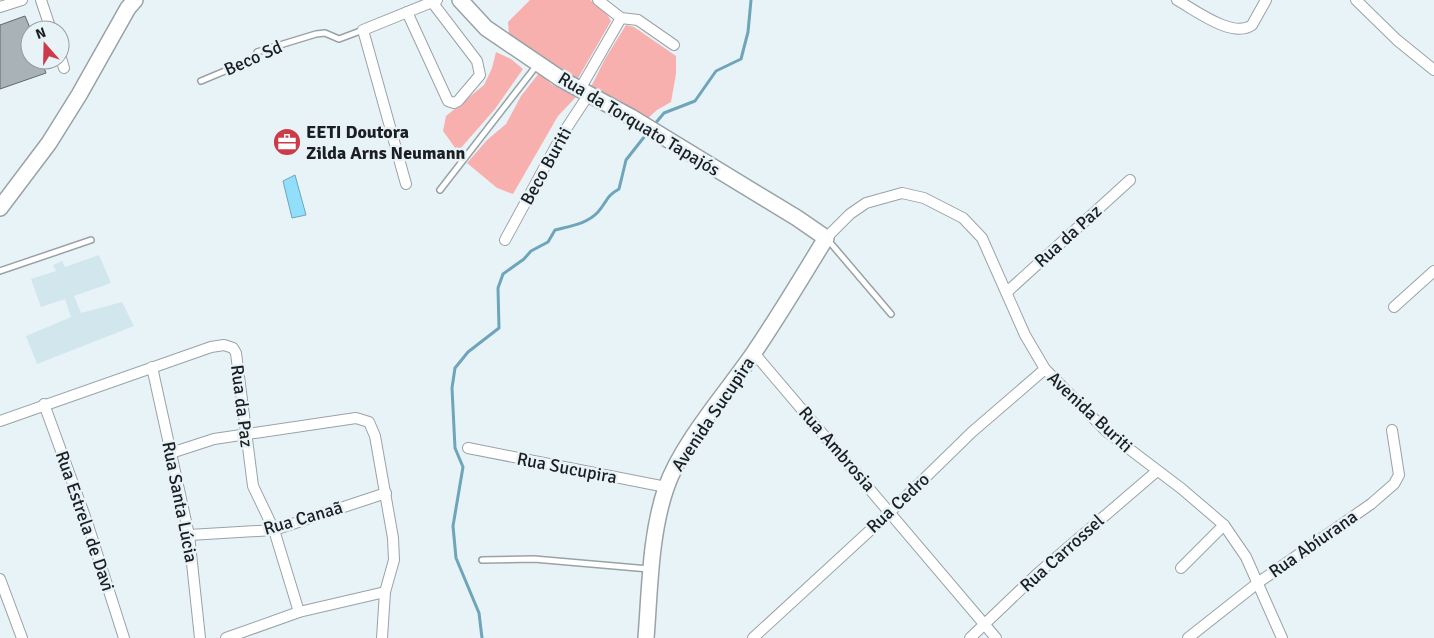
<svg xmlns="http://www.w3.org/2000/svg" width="1434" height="638" font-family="Signika,sans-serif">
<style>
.built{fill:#d2e6ed}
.green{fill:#f8b0af}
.water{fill:#92dffb;stroke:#6ea5ba}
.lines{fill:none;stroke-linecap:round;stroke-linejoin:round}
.stream{stroke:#6ea5ba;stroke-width:3}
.building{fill:#a8b2b7;stroke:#5f696c}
.lane-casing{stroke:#99a3a7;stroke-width:8}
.street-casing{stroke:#99a3a7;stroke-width:12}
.secondary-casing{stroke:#99a3a7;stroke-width:18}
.lane{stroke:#fff;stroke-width:5}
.street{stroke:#fff;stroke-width:10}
.secondary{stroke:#fff;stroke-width:15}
.labels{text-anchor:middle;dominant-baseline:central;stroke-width:5;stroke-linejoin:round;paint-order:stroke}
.street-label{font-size:18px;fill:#1b1f21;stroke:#e8f3f8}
.poi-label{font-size:18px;font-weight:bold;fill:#1b1f21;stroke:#e8f3f8;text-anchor:start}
</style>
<rect width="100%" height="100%" fill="#e8f3f8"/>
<path class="built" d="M99 255 111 283 74 296 81 313 122 302 134 326 37 364 26 336 71 317 65 299 41 307 31 279 56 271 53 265 62 261 65 267Z"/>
<g class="green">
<path d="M530 0H590L605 11 611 21 577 80 539 54 526 50 509 36 508 22Z"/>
<path d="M626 25 634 27 676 56V74L671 102 657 110 647 119 591 87 605 59Z"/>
<path d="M496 52 511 59 523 69 495 109 460 149H456L443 131 446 116 484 85 492 68Z"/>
<path d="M539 73 551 84 576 97 558 116 513 194 497 188 467 163 487 140 506 124 521 96Z"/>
</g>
<path class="water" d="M295 175 306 215 292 218 283 181Z"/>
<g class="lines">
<g class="stream">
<path d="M654 125 664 113 695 101 716 71 741 59 748 32 751 0"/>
<path d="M482 638 479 613 456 558 453 526 463 467 455 448 452 388 455 368 468 352 499 328 498 288 503 274 524 259 531 251 548 242 555 230C570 226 587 224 598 212 607 202 606 196 619 189L626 160 648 132"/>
</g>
</g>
<path class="building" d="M25 16 30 28V60H41L46 73 0 89V25Z"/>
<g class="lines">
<defs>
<g id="lane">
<path d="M201 81 256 58 257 52 316 34 325 33 339 39 363 30"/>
<path d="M440 190 537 65"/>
<path d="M828 240 891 314"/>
<path d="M0 271 91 240"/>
<path d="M482 560 534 559 649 569"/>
</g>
<g id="street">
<path d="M41 0 51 30"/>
<path d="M598 0 621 18 638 20 674 45"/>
<path d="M1177 0C1195 10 1233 39 1252 25L1266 0"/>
<path d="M1356 0 1397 40 1434 70"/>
<path d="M0 7 22 0"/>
<path d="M407 12 448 101 454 103 458 101 480 75 477 61 432 2"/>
<path d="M60 55 64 68"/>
<path d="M580 89 621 18"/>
<path d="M406 184 363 30 437 0"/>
<path d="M826 238 850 214 866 203 902 193 924 198 963 218 982 238 1025 335 1045 369 1107 432 1182 489 1224 525 1246 557 1282 638"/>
<path d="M505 240 562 135 589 94"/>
<path d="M1007 292 1130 180"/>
<path d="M1394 307 1434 271"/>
<path d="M754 353 996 638"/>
<path d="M152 367 189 535 200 638"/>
<path d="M44 404 87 522 124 638"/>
<path d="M0 421 211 347 224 345 233 348 236 353 253 486 274 530 299 612"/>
<path d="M468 448 666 487"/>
<path d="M171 453 214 439 356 418 369 422 375 436 393 538 394 560 385 592 382 638"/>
<path d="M189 535 274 530 386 493"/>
<path d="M1181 568 1224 525"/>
<path d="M0 579 22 638"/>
<path d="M226 638 299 612 385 592"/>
<path d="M753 638 890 512 972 432 1045 369"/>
<path d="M970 638 1037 574 1157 471"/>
<path d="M1188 638 1259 582 1371 504 1394 484 1399 475 1392 430"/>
</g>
<g id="secondary">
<path d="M460 0 486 28 561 79 631 117 797 218 826 238C802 277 779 316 753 354 726 393 681 444 666 488 650 535 650 588 646 638"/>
<path d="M0 208 49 143 79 95 128 8 135 0"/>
</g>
</defs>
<use href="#lane" class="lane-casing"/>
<use href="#street" class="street-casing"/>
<use href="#secondary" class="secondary-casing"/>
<use href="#lane" class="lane"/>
<use href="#street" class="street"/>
<use href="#secondary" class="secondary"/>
</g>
<defs>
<symbol id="office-disc" viewBox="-11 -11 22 22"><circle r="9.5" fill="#cb3b4a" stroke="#e8f3f8"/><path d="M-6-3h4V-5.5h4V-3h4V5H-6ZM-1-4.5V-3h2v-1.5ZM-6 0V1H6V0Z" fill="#fff"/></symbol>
</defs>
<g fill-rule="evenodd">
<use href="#office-disc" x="271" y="126" width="32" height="32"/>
</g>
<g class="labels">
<g class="street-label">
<text transform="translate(253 58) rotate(-24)">Beco Sd</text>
<text transform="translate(639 124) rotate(31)">Rua da Torquato Tapajós</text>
<text transform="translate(546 166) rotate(-61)">Beco Buriti</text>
<text transform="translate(1068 236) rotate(-42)">Rua da Paz</text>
<text transform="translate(242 406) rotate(83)">Rua da Paz</text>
<text transform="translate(1090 412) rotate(43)">Avenida Buriti</text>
<text transform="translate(713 414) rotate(-56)">Avenida Sucupira</text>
<text transform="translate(837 449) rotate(49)">Rua Ambrosia</text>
<text transform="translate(567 468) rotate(11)">Rua Sucupira</text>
<text transform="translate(180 502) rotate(79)">Rua Santa Lúcia</text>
<text transform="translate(898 503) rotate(-43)">Rua Cedro</text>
<text transform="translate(303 518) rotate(-16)">Rua Canaã</text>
<text transform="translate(85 521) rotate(71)">Rua Estrela de Davi</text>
<text transform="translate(1313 544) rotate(-35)">Rua Abíurana</text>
<text transform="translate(1062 553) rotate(-42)">Rua Carrossel</text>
</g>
<g class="poi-label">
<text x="306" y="132">EETI Doutora<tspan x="306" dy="21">Zilda Arns Neumann</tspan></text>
</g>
</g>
<g transform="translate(45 45) rotate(340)"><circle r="24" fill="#e8f3f8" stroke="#969ea2"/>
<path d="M0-4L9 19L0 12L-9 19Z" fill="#cb3b4a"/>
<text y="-8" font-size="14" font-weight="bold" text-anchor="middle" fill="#1b1f21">N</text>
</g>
</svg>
